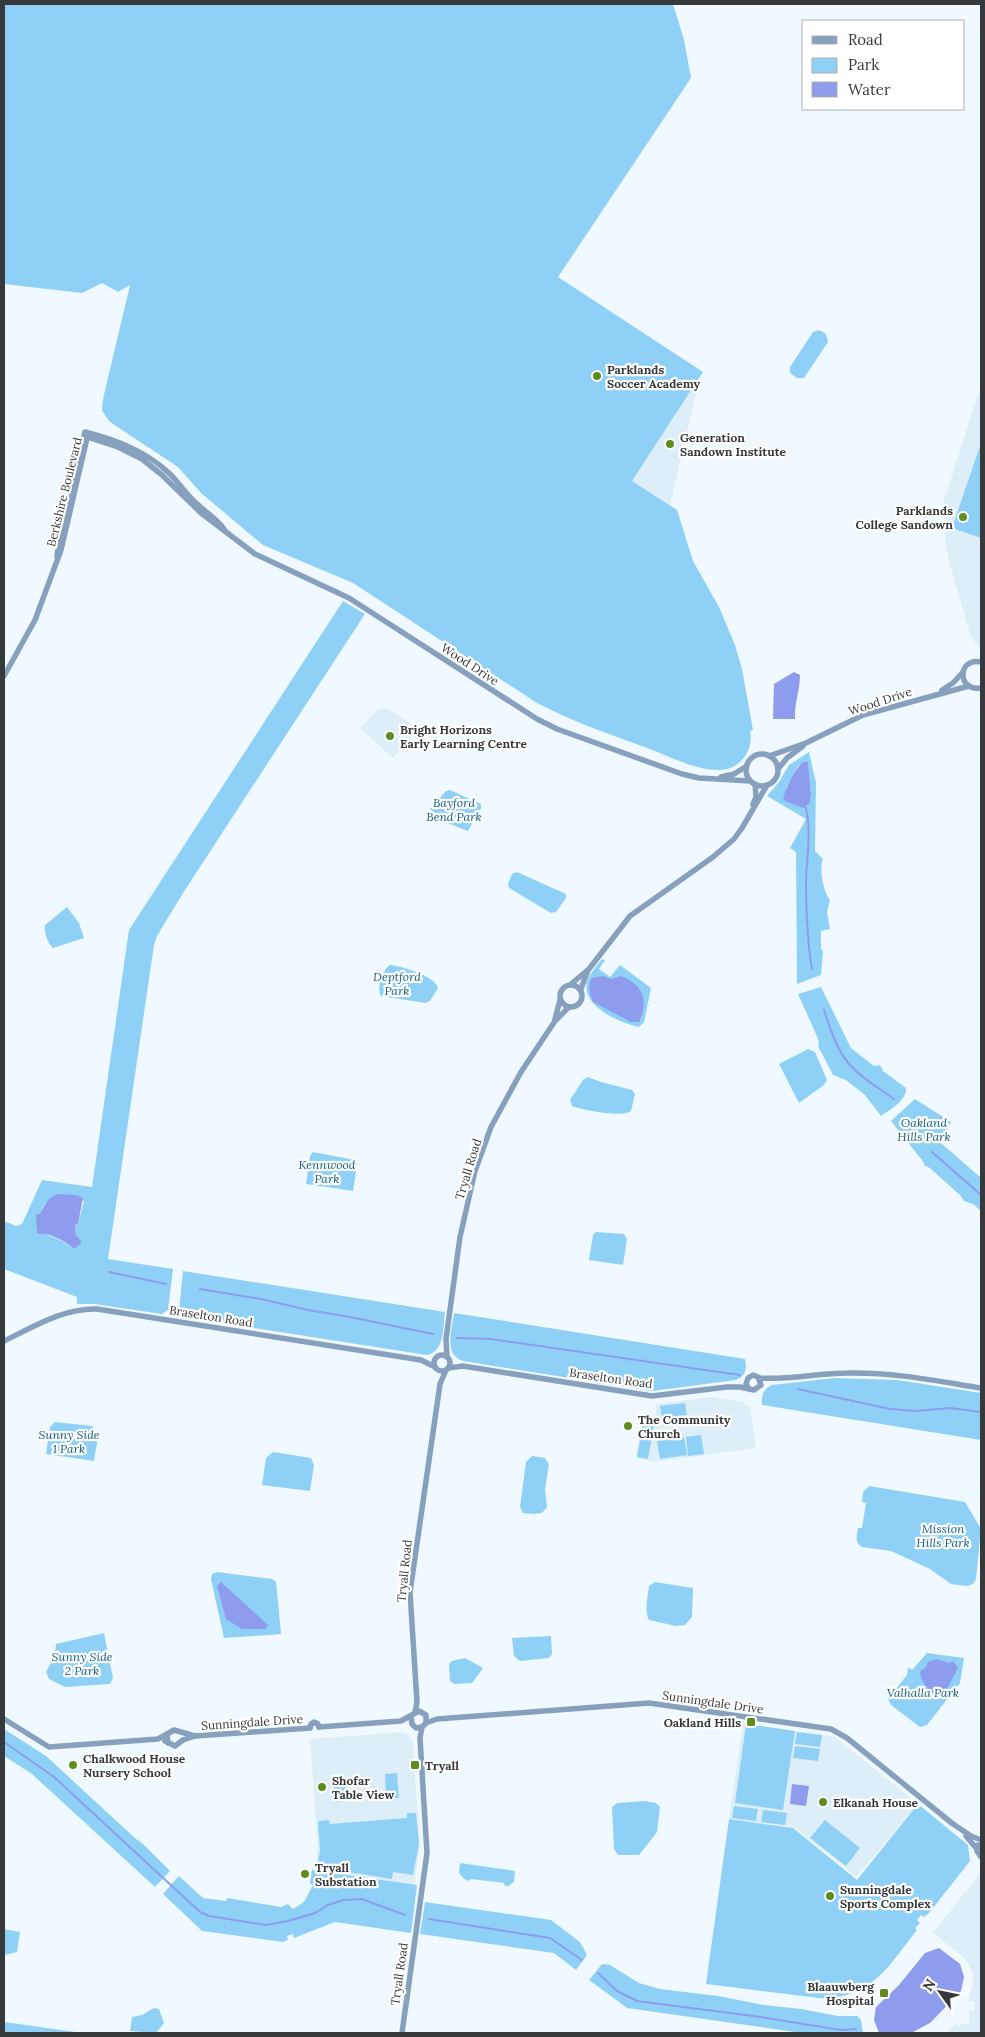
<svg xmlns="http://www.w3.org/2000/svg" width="985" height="2037" font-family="Lora,serif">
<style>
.built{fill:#deeef8}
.green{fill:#8fd1f6;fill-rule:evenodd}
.water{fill:#8d9cec}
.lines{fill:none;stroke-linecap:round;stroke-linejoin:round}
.stream{stroke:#8d9cec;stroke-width:2}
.minor{stroke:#87a0be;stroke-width:5.5}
.poi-dot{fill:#5f8c1e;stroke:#fff;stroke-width:2}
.labels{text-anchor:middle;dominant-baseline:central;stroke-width:4.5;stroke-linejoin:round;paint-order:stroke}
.poi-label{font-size:12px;font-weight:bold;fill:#36393b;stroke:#fff;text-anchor:start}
.street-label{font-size:12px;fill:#36393b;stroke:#fff}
.park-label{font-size:12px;font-style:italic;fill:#0e5d7f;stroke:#fff}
</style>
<rect width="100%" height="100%" fill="#f0f9ff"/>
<g class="built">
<path d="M698 380H699L670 506 632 481Z"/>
<path d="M981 385V651L971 637 951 569 946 547 943 503Z"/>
<path d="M386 708 413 725 414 731 408 742 393 758 360 728 378 709Z"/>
<path d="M712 1397 745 1402 744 1405 750 1406 756 1448 655 1462 636 1458 643 1416 656 1418V1404Z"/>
<path d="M743 1723 835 1737 918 1804 856 1877 796 1828 729 1819Z"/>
<path d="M403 1732 407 1734 413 1743 420 1844 414 1885 315 1870 318 1850 310 1739Z"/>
<path d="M981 1872V2033H946L956 2024 959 2026 969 2022V2011H975L974 2001H968L973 1983V1974L966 1959 933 1933Z"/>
</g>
<g class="green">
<path d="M4 4H673L684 40 691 78 558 277 703 372 632 481 677 510 693 561 719 607 735 645 742 669 753 730 750 731C754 751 740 770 719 770 696 770 672 758 650 749 612 735 573 722 537 703L353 583 263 545 201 493 178 467 110 422 102 411 103 399 130 285 118 292 102 283 82 293 4 284Z"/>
<path d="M819 330 826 334 828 342 804 378H797L790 373V367L813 332Z"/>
<path d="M981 443V538L952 528Z"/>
<path d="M343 601 365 614 183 893 157 936 154 945 108 1259 173 1269 168 1310 162 1314 94 1304H77V1297L4 1269V1221L16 1226 22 1224 42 1180 92 1187 129 930ZM59 1194 84 1201 78 1224 75 1225 76 1235 81 1241 74 1249 62 1241 43 1233C40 1213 38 1203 59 1194Z"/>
<path d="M809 752 816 783 815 851 823 859C819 869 823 891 830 900L827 912 830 929 821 931V949L823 951 821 975 797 984 796 852 790 848 806 819 767 796 779 782 789 765ZM808 762 811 794 810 803 786 788 798 766Z"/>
<path d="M450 790 481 804V808L468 831 445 822 430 809 446 791Z"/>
<path d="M517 872 566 894V898L556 912 551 913 509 888 508 884 512 874Z"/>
<path d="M67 907 79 923 84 938 53 948C47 943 44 932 45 925Z"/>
<path d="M602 959 605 960 599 969 610 977 620 965 651 988 644 1022 639 1027C620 1023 581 1006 587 982 589 974 597 966 602 959Z"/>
<path d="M390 965C401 966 435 976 438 988L430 1001 425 1003 381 996C376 988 383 969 390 965Z"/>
<path d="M821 987 851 1048 874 1066 880 1065 883 1071 906 1088C907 1100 890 1110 881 1116L865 1095 846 1080 833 1075 818 1046 819 1041 798 994Z"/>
<path d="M808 1049 815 1052 827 1080 824 1085 799 1103 779 1064Z"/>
<path d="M588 1077 601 1082 632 1090 635 1094 631 1111C622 1118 583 1110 572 1106L570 1100 583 1080Z"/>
<path d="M915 1099 951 1122 941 1143 981 1178V1211L973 1204 964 1201 961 1196 930 1168 925 1166 922 1160 891 1121Z"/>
<path d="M313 1152 355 1160 357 1163 353 1191 306 1184 310 1156Z"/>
<path d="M596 1232 624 1234 627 1239 623 1265 589 1260 593 1235Z"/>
<path d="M183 1271 445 1312C443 1326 445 1352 427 1355L184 1317 179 1312Z"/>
<path d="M454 1313 745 1359C747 1369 746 1376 736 1380L652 1391 463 1361C443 1354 452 1329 454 1313Z"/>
<path d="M835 1378 897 1380 981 1393V1440L762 1405C761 1396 763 1389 772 1385Z"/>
<path d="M685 1403 687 1415 662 1418 660 1406Z"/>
<path d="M644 1417 655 1419 648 1459 637 1457Z"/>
<path d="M55 1422 92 1426C102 1434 95 1450 94 1461L46 1454 50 1427Z"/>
<path d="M701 1435 704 1454 688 1456 686 1437Z"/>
<path d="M684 1437 687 1455 660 1459 657 1441Z"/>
<path d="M273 1452 311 1458 314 1465 310 1491 262 1485 266 1458Z"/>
<path d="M532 1456 545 1458 549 1464 545 1489 547 1507 542 1513 534 1514 523 1513 520 1507 526 1462Z"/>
<path d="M869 1486 965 1502 981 1529 976 1579 973 1584 967 1586 951 1584 930 1569 891 1551 862 1547C854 1542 857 1535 858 1528H862L866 1503 862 1502 863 1492Z"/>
<path d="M217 1572 272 1579 276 1582 281 1634 224 1638 211 1579 212 1574Z"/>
<path d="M655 1582 693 1588 692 1617 685 1625 676 1626 649 1620C644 1611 648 1596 649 1586Z"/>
<path d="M104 1633 113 1678 110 1684 65 1687 49 1679 46 1672 55 1655 56 1644Z"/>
<path d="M551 1636 552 1654 549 1658 520 1661 514 1656 512 1638Z"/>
<path d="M927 1653 964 1658 960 1683 927 1725 920 1727 891 1705 888 1699 907 1675 908 1667 912 1670Z"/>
<path d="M465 1658 483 1668 472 1683 454 1684 450 1681 449 1664 452 1661Z"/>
<path d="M746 1724 795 1731 783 1810 735 1803Z"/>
<path d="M4 1729 46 1756 136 1839 142 1843 170 1871 155 1887 32 1774 4 1756Z"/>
<path d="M797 1732 822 1735 820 1747 795 1744Z"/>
<path d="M795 1746 820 1749 818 1761 793 1758Z"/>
<path d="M397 1773 399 1798H386L385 1774Z"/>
<path d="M346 1777 347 1801 335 1802 333 1778Z"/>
<path d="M645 1801 656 1803 660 1807 657 1832 639 1855H618L614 1849 612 1807 617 1803Z"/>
<path d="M918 1804 968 1845 970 1861 929 1913 924 1917 921 1915 917 1920 920 1923 915 1928 917 1930C889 1965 876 1993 827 1999L706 1984 729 1819 793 1828 857 1880Z"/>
<path d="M734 1806 758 1809 756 1821 732 1818Z"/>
<path d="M763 1810 787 1813 785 1825 761 1822Z"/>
<path d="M407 1813H416L419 1844 413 1875 393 1872 392 1879 317 1867 320 1851 318 1821 329 1820 330 1824 407 1818Z"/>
<path d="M825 1820 860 1848 846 1866 810 1838Z"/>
<path d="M460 1863 515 1871 514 1882 508 1886H505L504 1883 471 1879 469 1881 464 1879 459 1873Z"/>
<path d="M312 1870 417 1885 411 1933 335 1922 294 1938 293 1934 287 1936 288 1940 283 1942 202 1931 163 1894 179 1876 203 1898 226 1901 227 1898 281 1907 288 1904 293 1909 304 1902 313 1885 310 1884Z"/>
<path d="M425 1902 551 1920 580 1942 587 1955 576 1970 554 1953 420 1934Z"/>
<path d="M4 1929 20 1932 17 1952 4 1955Z"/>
<path d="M602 1964 610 1965 639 1983 660 1989 718 1996 764 2005 801 2009 838 2016H857L861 2020 863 2033H802L627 2008 589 1980Z"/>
<path d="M154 2008 159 2009 164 2023 156 2033 130 2031 132 2017 142 2015Z"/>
<path d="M4 2022 83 2033H4Z"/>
</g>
<g class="water">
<path d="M794 672 800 675C800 691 794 704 795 719H773L774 684Z"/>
<path d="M803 762H808L811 794 810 803 803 808 785 801 783 798C787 786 793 771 803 762Z"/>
<path d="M603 976 612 979 621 976C643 984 649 1001 639 1022H631L593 1002C590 994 587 986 592 978Z"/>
<path d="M59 1194 76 1195 83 1198 78 1224 75 1225 76 1235 82 1242 74 1249C65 1241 49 1232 37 1234L36 1214H40C45 1204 48 1196 59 1194Z"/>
<path d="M221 1582 268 1625 266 1629H242L226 1619 217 1586Z"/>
<path d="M936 1659 949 1663 953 1661 958 1668 948 1687 936 1695C929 1692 920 1680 920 1672L926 1667 928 1662Z"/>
<path d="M792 1784 809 1786 806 1806 790 1804Z"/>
<path d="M939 1948 960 1964 964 1977 961 1991 930 2023 913 2032 879 2033 874 2020 876 2007 899 1985 925 1953Z"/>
</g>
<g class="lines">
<g class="stream">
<path d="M805 805C812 830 807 854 806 879 806 909 807 940 812 969"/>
<path d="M824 1010C831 1031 838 1055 855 1070 866 1081 881 1089 894 1099"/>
<path d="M932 1152 981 1195"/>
<path d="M109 1272 166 1284"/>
<path d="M200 1289 261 1299 308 1310 350 1317 433 1334"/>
<path d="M457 1338 491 1339 740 1375"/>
<path d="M798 1389 890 1409 916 1411 950 1408 981 1412"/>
<path d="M4 1742 54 1777 200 1912 209 1916 266 1925 288 1921 315 1913 328 1905 343 1900 362 1899 405 1915"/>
<path d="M429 1919 550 1938 582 1960"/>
<path d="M598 1973 617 1991 637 2001 761 2017 841 2030 856 2029"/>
</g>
<g class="minor">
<path d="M84 436 118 447 142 459 162 475 201 513 255 554 349 598 537 719 557 729 682 774 699 778 750 781"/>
<path d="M57 556 59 543 85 432C116 440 146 451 170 474 179 483 186 494 196 503 205 512 216 518 224 529"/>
<path d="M981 662C957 657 957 692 981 688"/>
<path d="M4 676 35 620 61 550 88 434"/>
<path d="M942 690 953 683 963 672"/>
<circle cx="762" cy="770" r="16"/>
<path d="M769 756 806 743 863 715 969 686"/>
<path d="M778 769 787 758 803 746"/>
<path d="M721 777 734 774 747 766"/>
<path d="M753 804 756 797 755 784"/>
<path d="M571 984 589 969 630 916 713 857 734 839 742 828 767 785"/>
<circle cx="571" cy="996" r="11"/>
<path d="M581 989 588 970"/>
<path d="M555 1019 560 1000"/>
<path d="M4 1341C33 1327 63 1308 97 1309L421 1360 435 1367"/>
<circle cx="442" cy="1363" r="8"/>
<path d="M447 1357 446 1339 460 1237 475 1171 491 1127 521 1072 555 1021 569 1007"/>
<path d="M448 1368 463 1366 652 1396 727 1387H740L754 1390 761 1385 758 1377 753 1375 748 1378 746 1384 749 1389"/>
<path d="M759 1378C789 1380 818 1373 848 1373 893 1372 937 1381 981 1388"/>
<path d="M415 1712 417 1702 410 1592 440 1384 446 1370"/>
<path d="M4 1719 49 1747 158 1739 167 1734"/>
<path d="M426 1723 437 1719 649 1703 831 1729 847 1738 953 1824 971 1836 981 1840"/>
<path d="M319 1727 401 1721 419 1711 426 1715V1723L422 1727 416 1728 412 1724 411 1717"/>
<path d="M310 1728 311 1724 314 1722 318 1724 319 1727"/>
<path d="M183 1740 195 1736 310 1728"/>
<path d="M165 1741 175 1746 183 1740"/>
<path d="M168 1743 167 1734 174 1730 195 1736"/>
<path d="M966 1836 977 1849"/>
<path d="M978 1845 977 1851 981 1857"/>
<path d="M402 2033 427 1853 420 1738 422 1727"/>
</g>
</g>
<g class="poi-dot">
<circle cx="597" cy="376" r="5"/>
<circle cx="670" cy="444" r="5"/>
<circle cx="963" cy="517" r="5"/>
<circle cx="390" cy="736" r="5"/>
<circle cx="628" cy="1426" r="5"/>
<rect x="746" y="1717" width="10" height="10" rx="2.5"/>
<circle cx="73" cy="1765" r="5"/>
<rect x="410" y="1760" width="10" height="10" rx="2.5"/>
<circle cx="322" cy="1787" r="5"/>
<circle cx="823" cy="1802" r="5"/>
<circle cx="305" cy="1874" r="5"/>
<circle cx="830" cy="1896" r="5"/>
<rect x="879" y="1988" width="10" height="10" rx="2.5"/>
</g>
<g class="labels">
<g class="poi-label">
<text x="607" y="369">Parklands<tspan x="607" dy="14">Soccer Academy</tspan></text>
<text x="680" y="437">Generation<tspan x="680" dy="14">Sandown Institute</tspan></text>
<text x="953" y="510" text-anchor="end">Parklands<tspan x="953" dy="14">College Sandown</tspan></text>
<text x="400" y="729">Bright Horizons<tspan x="400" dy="14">Early Learning Centre</tspan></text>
<text x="638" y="1419">The Community<tspan x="638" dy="14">Church</tspan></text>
<text x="741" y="1722" text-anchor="end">Oakland Hills</text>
<text x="83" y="1758">Chalkwood House<tspan x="83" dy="14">Nursery School</tspan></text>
<text x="425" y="1765">Tryall</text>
<text x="332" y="1780">Shofar<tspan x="332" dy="14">Table View</tspan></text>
<text x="833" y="1802">Elkanah House</text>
<text x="315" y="1867">Tryall<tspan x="315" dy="14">Substation</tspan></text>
<text x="840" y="1889">Sunningdale<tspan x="840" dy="14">Sports Complex</tspan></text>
<text x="874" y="1986" text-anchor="end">Blaauwberg<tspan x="874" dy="14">Hospital</tspan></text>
</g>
<g class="street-label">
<text transform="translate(64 492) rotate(-76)">Berkshire Boulevard</text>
<text transform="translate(470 664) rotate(33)">Wood Drive</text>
<text transform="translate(880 701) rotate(-18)">Wood Drive</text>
<text transform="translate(468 1169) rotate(-73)">Tryall Road</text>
<text transform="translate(211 1316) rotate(9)">Braselton Road</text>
<text transform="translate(611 1378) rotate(8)">Braselton Road</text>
<text transform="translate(404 1571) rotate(-84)">Tryall Road</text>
<text transform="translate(713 1702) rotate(8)">Sunningdale Drive</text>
<text transform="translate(252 1722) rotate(-4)">Sunningdale Drive</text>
<text transform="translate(399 1974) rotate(-82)">Tryall Road</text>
</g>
<g class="park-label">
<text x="454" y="802">Bayford<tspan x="454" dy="14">Bend Park</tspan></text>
<text x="397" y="976">Deptford<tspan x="397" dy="14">Park</tspan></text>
<text x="924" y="1122">Oakland<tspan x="924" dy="14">Hills Park</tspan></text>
<text x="327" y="1164">Kennwood<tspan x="327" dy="14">Park</tspan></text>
<text x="69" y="1434">Sunny Side<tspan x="69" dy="14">1 Park</tspan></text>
<text x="943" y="1528">Mission<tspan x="943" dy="14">Hills Park</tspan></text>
<text x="82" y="1656">Sunny Side<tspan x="82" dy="14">2 Park</tspan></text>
<text x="923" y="1692">Valhalla Park</text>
</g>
</g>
<rect width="985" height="2037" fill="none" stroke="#36393b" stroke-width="10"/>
<rect x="802" y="20" width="162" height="90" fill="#ffffff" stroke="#afb0b1"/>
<rect x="812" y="36" width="25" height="8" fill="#87a0be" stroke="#afb0b1"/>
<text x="848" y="45" font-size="15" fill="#36393b">Road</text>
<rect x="812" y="58" width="25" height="15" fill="#8fd1f6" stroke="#afb0b1"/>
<text x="848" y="70" font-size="15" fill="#36393b">Park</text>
<rect x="812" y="82" width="25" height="15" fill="#8d9cec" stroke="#afb0b1"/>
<text x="848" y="95" font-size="15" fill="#36393b">Water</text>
<g transform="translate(940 1992) rotate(303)" stroke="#ffffff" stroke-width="4" paint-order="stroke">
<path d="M0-4L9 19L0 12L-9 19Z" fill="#36393b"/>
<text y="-8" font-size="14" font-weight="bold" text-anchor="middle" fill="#36393b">N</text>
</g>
</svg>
